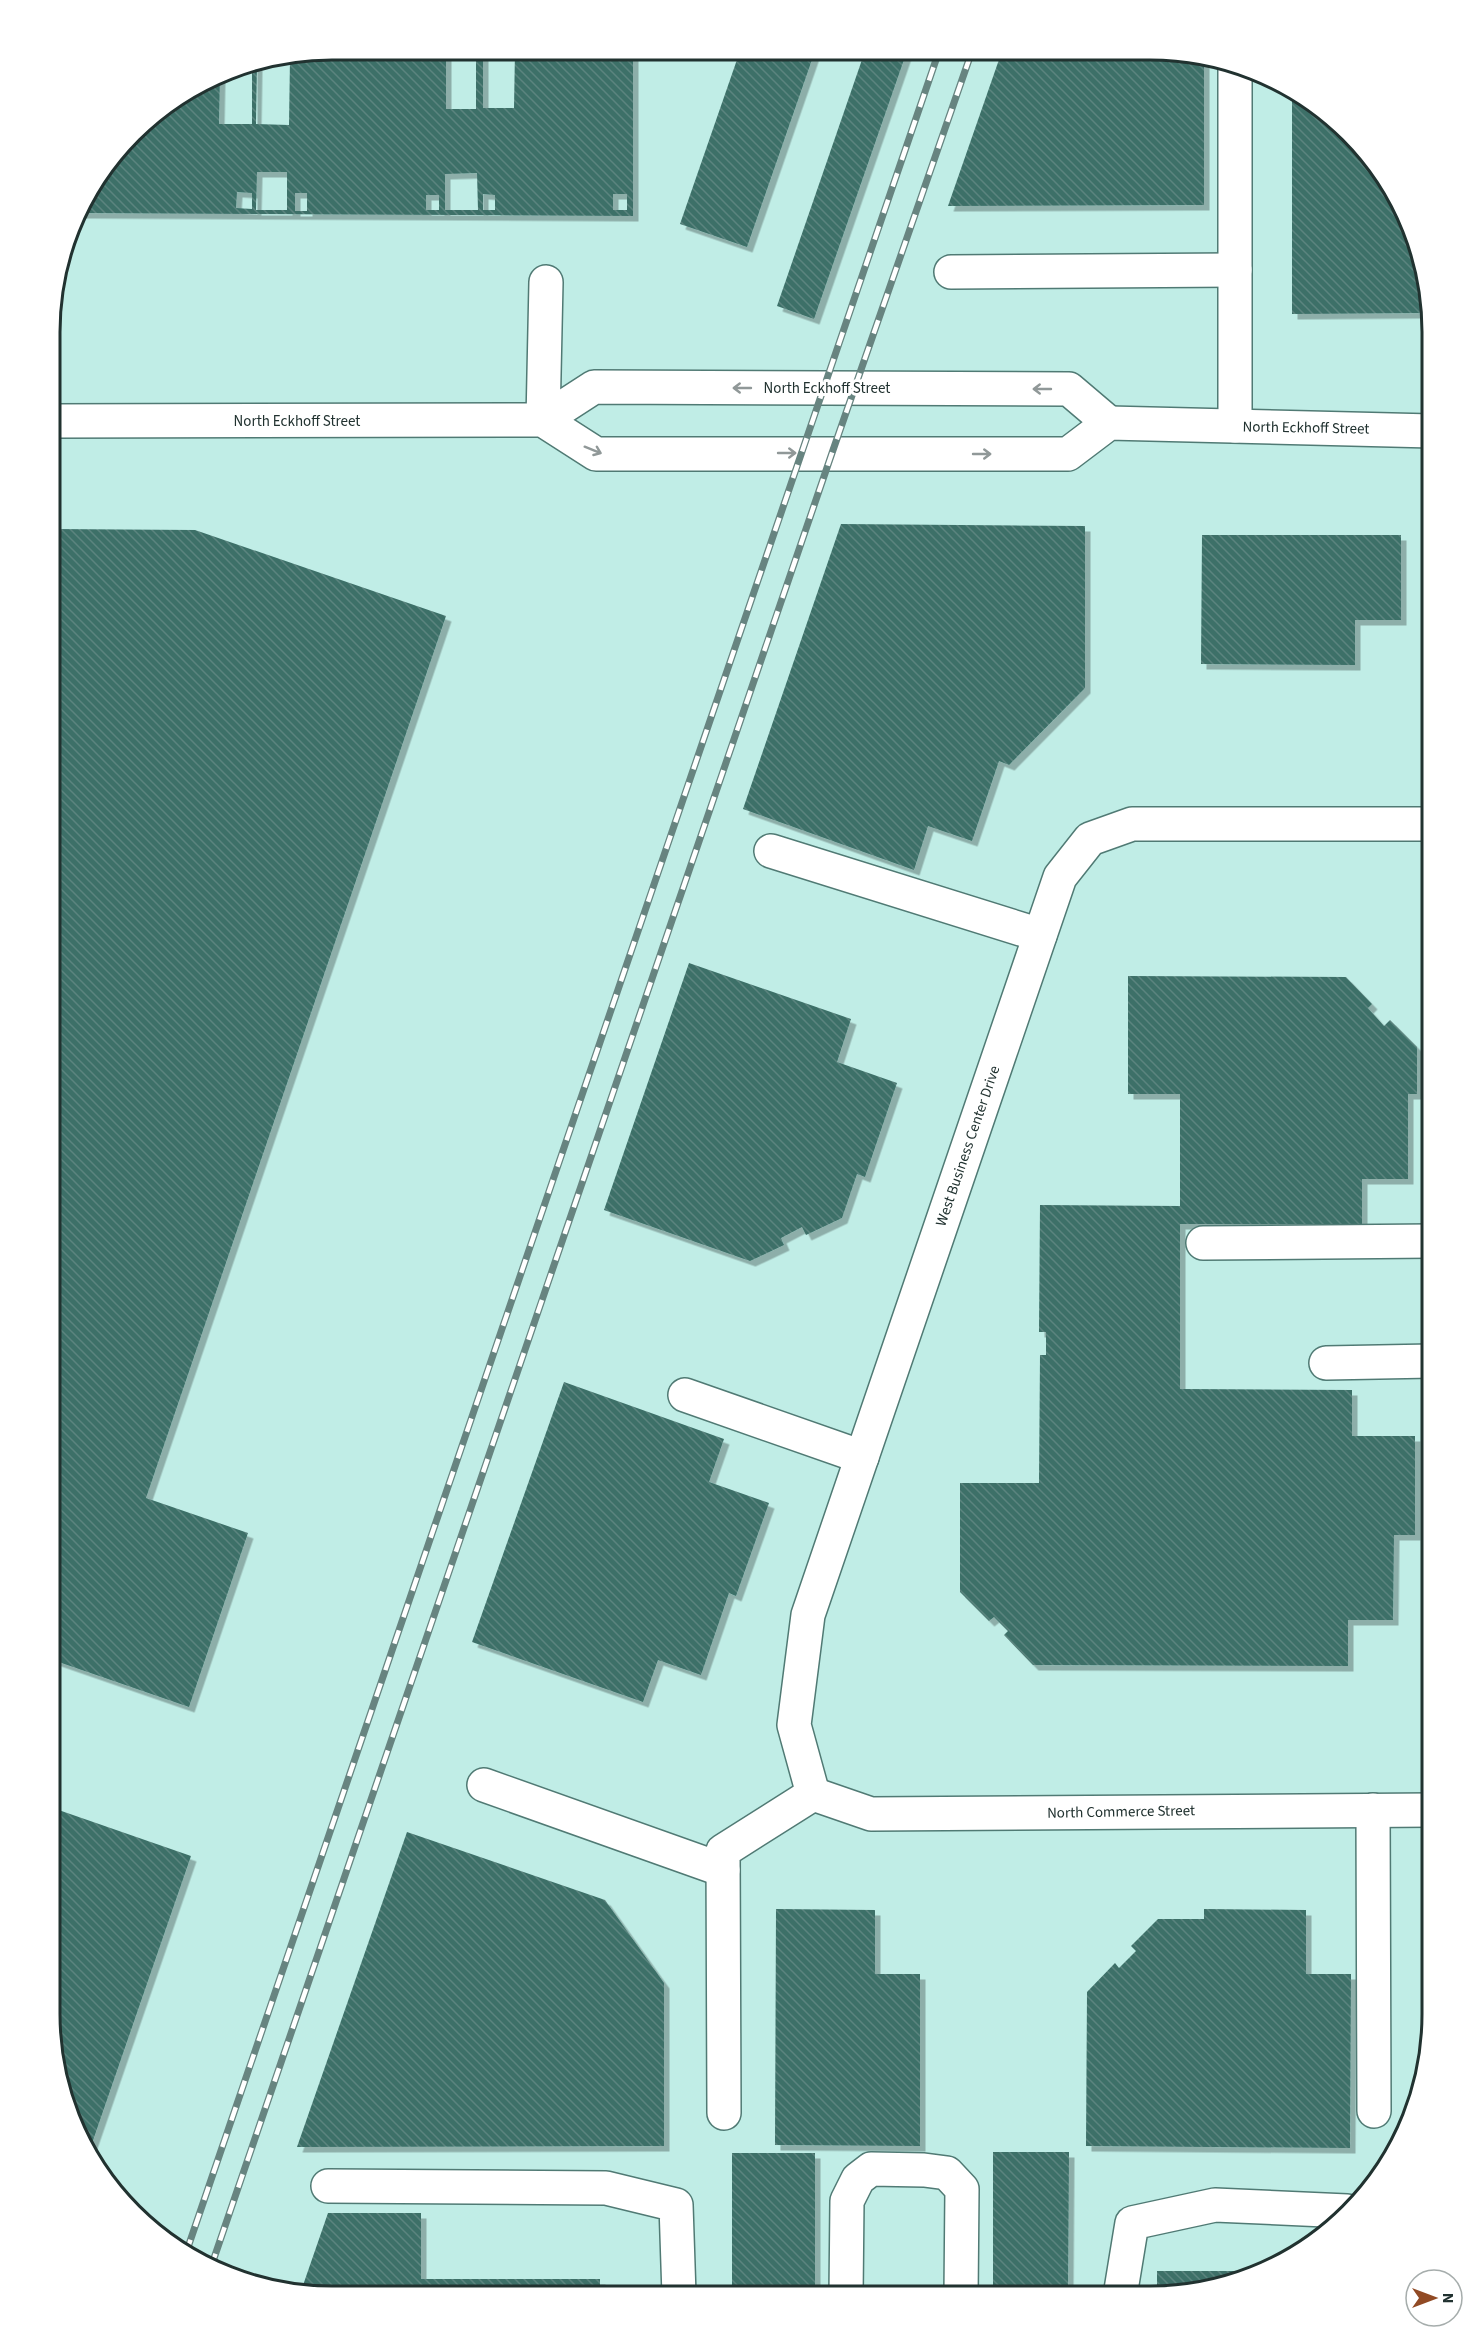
<svg xmlns="http://www.w3.org/2000/svg" width="1482" height="2346" font-family="'Source Sans 3',sans-serif">
<style>
.building{fill:url(#building-back-hatch);fill-rule:evenodd;filter:url(#shadow)}
.lines{fill:none;stroke-linecap:round;stroke-linejoin:round}
.minor-casing{stroke:#507a74;stroke-width:36}
.minor{stroke:#fff;stroke-width:33}
.rail-casing{stroke:#678480;stroke-width:7}
.rail{stroke:#fff;stroke-width:4.5;stroke-dasharray:14;stroke-linecap:butt}
.oneway{stroke:#909898}
.labels{text-anchor:middle;dominant-baseline:central;stroke-width:6;stroke-linejoin:round;paint-order:stroke}
.street-label{font-size:15px;fill:#213230;stroke:#fff}
.rim{fill:none;stroke:#213230;stroke-width:3}
</style>
<defs>
<pattern id="building-back-hatch" width="6" height="6" patternUnits="userSpaceOnUse" patternTransform="scale(1.5)"><rect width="6" height="6" fill="#3c6f68"/><path d="M-1 5l2 2M0 0l6 6M5-1l2 2" fill="none" stroke="#5c847e"/></pattern>
<filter id="shadow"><feDropShadow dx="5.5" dy="5.5" stdDeviation="0" flood-color="#0004"/></filter>
</defs>
<rect width="100%" height="100%" fill="#c0ede6"/>
<g class="building">
<path d="M332 50H446V109H476V50H483V108H514L515 50H633V216L77 213 78 210H81V204L146 120 220 74 219 124H252V65H257L256 124 289 125 290 58ZM257 172H287V210H256ZM477 173 478 210H445V174ZM237 192 252 193V209L236 208ZM295 193H307V211H295ZM483 194 495 195V210H483ZM613 194H627V210H613ZM426 195H439V210H426Z"/>
<path d="M740 51H815L747 247 680 224Z"/>
<path d="M865 51H907L814 319 777 306Z"/>
<path d="M1002 51 1187 52 1204 57V205L948 206Z"/>
<path d="M1292 90 1322 108 1374 160 1411 224 1428 309 1424 313 1292 314Z"/>
<path d="M841 524 1085 526V688L1009 765 999 761 972 841 928 826 914 870 743 809Z"/>
<path d="M52 529 195 530 446 616 146 1498 248 1533 189 1707 50 1659Z"/>
<path d="M1202 535H1401V620H1355V665L1201 664Z"/>
<path d="M689 963 851 1019 837 1062 897 1083 865 1177 857 1174 842 1218 806 1235 802 1227 781 1238 784 1245 750 1261 604 1210Z"/>
<path d="M1128 976 1346 977 1372 1004 1368 1008 1384 1026 1390 1020 1417 1047V1094H1408V1179H1362V1224H1180V1389L1352 1390V1436H1415V1535H1394L1393 1620H1348V1666L1033 1665 1004 1635 1008 1631 994 1617 989 1621 960 1592V1483H1039L1040 1355H1046V1332H1039L1040 1205 1180 1206V1094H1128Z"/>
<path d="M564 1382 724 1439 709 1482 769 1503 736 1596 729 1593 701 1675 658 1660 643 1702 472 1642Z"/>
<path d="M50 1807 191 1856 89 2152 71 2122 50 2014Z"/>
<path d="M407 1832 605 1900 664 1983V2146L297 2147Z"/>
<path d="M776 1909 875 1910V1974H920V2146L775 2145Z"/>
<path d="M1204 1909 1306 1910V1974H1351L1350 2148 1086 2146 1087 1992 1115 1963 1119 1968 1136 1951 1131 1946 1158 1919H1204Z"/>
<path d="M993 2152H1069L1068 2296H993Z"/>
<path d="M732 2153H815V2296L732 2295Z"/>
<path d="M328 2213H421V2279H600V2295L300 2294Z"/>
<path d="M1157 2271H1264L1258 2275 1157 2295Z"/>
</g>
<g class="lines">
<defs>
<g id="minor">
<path d="M1235 65V426"/>
<path d="M951 272 1235 270"/>
<path d="M543 420 594 387 1069 389 1109 423"/>
<path d="M543 420 546 282"/>
<path d="M52 421 543 420 596 454H1068L1109 423 1432 431"/>
<path d="M771 851 1040 935"/>
<path d="M1203 1243 1432 1241"/>
<path d="M1326 1363 1432 1361"/>
<path d="M685 1395 862 1457"/>
<path d="M484 1785 723 1870"/>
<path d="M813 1794 794 1725 808 1615 1060 877 1090 839 1132 824H1432"/>
<path d="M813 1794 871 1814 1432 1810"/>
<path d="M1373 1810 1374 2111"/>
<path d="M724 2113 723 1851 813 1794"/>
<path d="M328 2186 606 2188 676 2205 679 2295"/>
<path d="M846 2296 847 2201 858 2179 871 2169 924 2170 947 2173 962 2189 961 2296"/>
<path d="M1120 2296 1132 2223 1215 2205 1347 2211"/>
</g>
</defs>
<use href="#minor" class="minor-casing"/>
<use href="#minor" class="minor"/>
<defs>
<g id="rail">
<path d="M186 2253 939 51"/>
<path d="M211 2267 832 453 972 51"/>
</g>
</defs>
<use href="#rail" class="rail-casing"/>
<use href="#rail" class="rail"/>
</g>
<defs><path id="oneway-shaft" d="M-6 0H5M1.5-3L5.5 0L1.5 3" fill="none" stroke-width="1.6" stroke-linecap="round" stroke-linejoin="round" transform="scale(1.5)"/></defs>
<g class="oneway">
<use href="#oneway-shaft" transform="translate(742 388) rotate(-180)"/>
<use href="#oneway-shaft" transform="translate(1042 389) rotate(180)"/>
<use href="#oneway-shaft" transform="translate(593 450) rotate(22)"/>
<use href="#oneway-shaft" transform="translate(787 453)"/>
<use href="#oneway-shaft" transform="translate(982 454)"/>
</g>
<g class="labels">
<g class="street-label">
<text x="827" y="388">North Eckhoff Street</text>
<text x="297" y="421">North Eckhoff Street</text>
<text transform="translate(1306 428) rotate(1)">North Eckhoff Street</text>
<text transform="translate(968 1146) rotate(-71)">West Business Center Drive</text>
<text transform="translate(1121 1812) rotate(-1)">North Commerce Street</text>
</g>
</g>
<path d="M0 0H1482V2346H0ZM332 60H1150A272 272 0 0 1 1422 332V2014A272 272 0 0 1 1150 2286H332A272 272 0 0 1 60 2014V332A272 272 0 0 1 332 60Z" fill="#fff" fill-rule="evenodd"/>
<path class="rim" d="M332 60H1150A272 272 0 0 1 1422 332V2014A272 272 0 0 1 1150 2286H332A272 272 0 0 1 60 2014V332A272 272 0 0 1 332 60Z"/>
<g transform="translate(1434 2298) rotate(90)"><circle r="28" fill="#ffffff" stroke="#a6adac" stroke-width="1.5"/>
<path d="M0-4.5L10 22L0 15L-10 22Z" fill="#914a24"/>
<text y="-9" font-size="16" font-weight="bold" text-anchor="middle" fill="#213230">N</text>
</g>
</svg>
